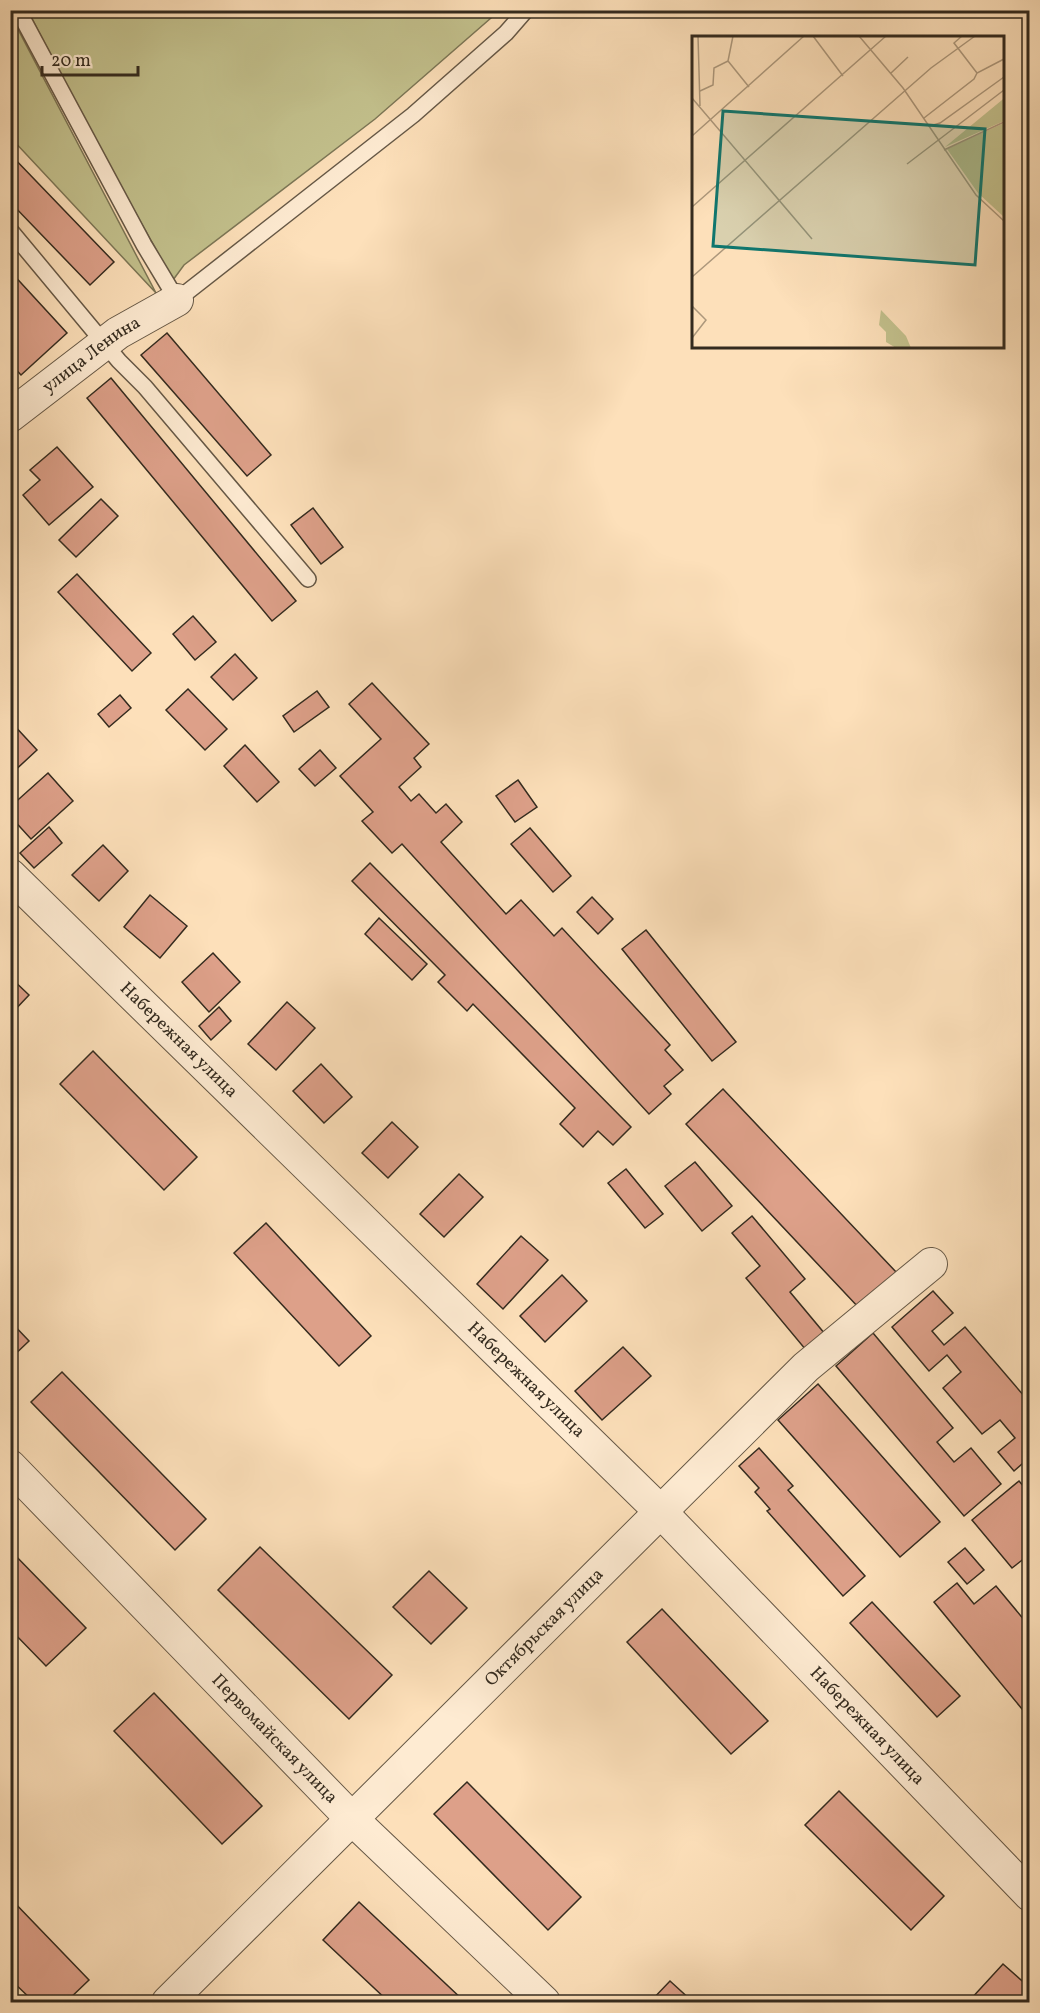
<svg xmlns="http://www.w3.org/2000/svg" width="1040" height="2013" font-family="Vollkorn,serif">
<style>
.green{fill:#c3c18d;stroke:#7c7656;stroke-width:1.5}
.building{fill:#dda089;stroke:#342b1f;stroke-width:1.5}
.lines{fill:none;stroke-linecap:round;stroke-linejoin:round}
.service-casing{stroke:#665846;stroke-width:18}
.minor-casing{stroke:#665846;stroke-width:34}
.service{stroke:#feebd2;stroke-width:15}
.minor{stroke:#feebd2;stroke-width:32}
.labels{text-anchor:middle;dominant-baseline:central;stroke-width:4.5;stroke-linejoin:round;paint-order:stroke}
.street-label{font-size:18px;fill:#342b1f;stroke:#feebd2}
.inset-road{fill:none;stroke:#ad987c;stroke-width:1.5}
.view{fill:#0f766e;fill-opacity:0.15;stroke:#0f766e;stroke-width:3}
.inset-edge{fill:none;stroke:#342b1f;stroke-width:3}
</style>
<rect width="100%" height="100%" fill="#fde0ba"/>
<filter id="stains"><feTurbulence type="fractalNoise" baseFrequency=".00333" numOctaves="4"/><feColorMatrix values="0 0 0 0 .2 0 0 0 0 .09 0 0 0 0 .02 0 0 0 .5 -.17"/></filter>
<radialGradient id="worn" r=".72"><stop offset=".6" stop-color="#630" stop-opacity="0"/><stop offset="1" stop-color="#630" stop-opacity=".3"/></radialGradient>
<g class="green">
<path d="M28 11H499L375 119 184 265 173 280 95 140Z"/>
<path d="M10 16H11L156 293 11 138Z"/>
</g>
<g class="building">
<path d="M10 154 114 262 90 285 10 202Z"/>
<path d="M10 271 67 333 21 375 10 363Z"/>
<path d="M167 333 271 455 247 476 141 355Z"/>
<path d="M111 378 296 601 272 621 87 398Z"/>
<path d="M57 447 93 487 49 525 23 495 40 480 30 470Z"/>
<path d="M101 499 118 516 76 557 59 540Z"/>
<path d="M313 508 343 547 321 564 291 525Z"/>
<path d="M77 574 151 653 132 671 58 592Z"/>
<path d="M193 616 216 642 195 660 173 634Z"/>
<path d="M235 654 257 678 233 700 211 677Z"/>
<path d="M372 683 429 744 414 758 421 767 399 787 411 801 419 794 436 813 446 804 462 822 441 842 506 914 521 900 554 936 562 928 670 1045 665 1050 683 1070 664 1086 671 1094 649 1114 402 844 392 853 362 821 373 812 340 776 381 739 349 704Z"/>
<path d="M188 689 227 729 205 750 166 710Z"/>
<path d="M317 691 329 707 294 732 283 716Z"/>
<path d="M120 695 131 708 109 727 98 714Z"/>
<path d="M11 722 37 750 10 775V723Z"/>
<path d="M245 745 279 782 257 802 224 766Z"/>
<path d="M320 750 336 768 315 786 299 769Z"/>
<path d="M48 773 73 801 31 839 10 816V807Z"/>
<path d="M518 780 537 807 515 822 496 796Z"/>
<path d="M49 827 62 843 34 868 20 853Z"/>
<path d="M530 828 571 876 553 892 511 844Z"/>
<path d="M103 845 128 871 99 901 72 875Z"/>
<path d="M370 863 631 1127 613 1145 598 1131 583 1147 560 1124 575 1108 473 1004 467 1011 438 982 445 975 352 881Z"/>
<path d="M150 895 187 926 160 958 124 927Z"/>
<path d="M592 897 613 919 598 934 577 912Z"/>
<path d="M379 918 427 964 412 980 365 934Z"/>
<path d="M646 930 736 1042 712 1061 622 949Z"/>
<path d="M213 953 240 982 209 1012 182 982Z"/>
<path d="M10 977 29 995 10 1015Z"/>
<path d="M287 1002 315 1028 276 1070 248 1044Z"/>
<path d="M219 1007 231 1021 211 1040 199 1026Z"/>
<path d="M93 1051 197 1157 164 1190 60 1084Z"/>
<path d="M321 1064 352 1097 324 1123 293 1091Z"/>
<path d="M723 1089 897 1273 860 1309 686 1124Z"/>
<path d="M392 1122 418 1147 388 1178 362 1153Z"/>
<path d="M695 1162 732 1206 702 1231 665 1186Z"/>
<path d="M626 1169 663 1214 645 1228 608 1183Z"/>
<path d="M459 1174 483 1197 444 1237 420 1214Z"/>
<path d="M752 1216 805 1279 790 1292 825 1334 806 1350 746 1278 760 1266 732 1233Z"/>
<path d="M266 1223 371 1336 339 1366 234 1253Z"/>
<path d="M521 1236 548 1260 503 1309 477 1284Z"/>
<path d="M562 1275 587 1301 545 1342 520 1316Z"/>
<path d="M933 1291 953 1313 932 1331 944 1345 965 1327 1030 1403V1457L1014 1471 998 1452 1015 1438 1000 1420 982 1434 943 1388 961 1372 947 1355 929 1371 892 1327Z"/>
<path d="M10 1321 29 1341 10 1359Z"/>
<path d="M873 1333 953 1428 937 1442 954 1462 971 1448 1001 1484 964 1516 836 1366Z"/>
<path d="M623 1347 651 1376 602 1420 575 1391Z"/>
<path d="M62 1372 206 1519 175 1550 31 1402Z"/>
<path d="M818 1384 940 1522 900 1557 778 1420Z"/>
<path d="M759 1448 793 1486 788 1490 865 1576 843 1596 767 1511 770 1509 755 1492 759 1488 739 1466Z"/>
<path d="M1019 1481 1030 1494V1554L1012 1568 972 1520Z"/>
<path d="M260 1547 392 1675 349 1719 218 1590Z"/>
<path d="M965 1548 984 1570 967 1584 948 1562Z"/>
<path d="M10 1550 86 1628 46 1666 10 1629Z"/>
<path d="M429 1571 467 1608 431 1644 393 1607Z"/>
<path d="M957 1583 974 1604 996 1586 1030 1627V1703L1022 1709 934 1602Z"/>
<path d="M872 1602 960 1696 937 1717 850 1623Z"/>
<path d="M662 1609 768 1721 731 1754 627 1642Z"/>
<path d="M154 1693 262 1806 222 1844 114 1731Z"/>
<path d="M467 1782 581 1897 548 1930 434 1814Z"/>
<path d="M839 1791 944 1896 911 1930 805 1825Z"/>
<path d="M10 1898 89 1980 66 2002H34L10 1979Z"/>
<path d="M359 1902 465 2002H389L323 1940Z"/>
<path d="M1003 1964 1030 1988V2002H971L969 2001Z"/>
<path d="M670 1981 693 2002H650Z"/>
</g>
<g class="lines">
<defs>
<g id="service">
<path d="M18 10 144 245 177 300 413 115 506 33 526 10"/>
<path d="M10 230 119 361 145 387 308 579"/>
</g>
<g id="minor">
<path id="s1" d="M10 416 118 333 177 300"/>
<path id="s2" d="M10 875 660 1511 1030 1895"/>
<path id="s3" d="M10 1466 352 1819 544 2002"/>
<path id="s4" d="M168 2002 806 1367 931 1264"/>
</g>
</defs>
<use href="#service" class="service-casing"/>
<use href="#minor" class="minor-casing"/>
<use href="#service" class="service"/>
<use href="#minor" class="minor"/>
</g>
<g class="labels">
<g class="street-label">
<text stroke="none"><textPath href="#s1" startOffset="102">улица Ленина</textPath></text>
<text stroke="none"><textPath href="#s2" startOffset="236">Набережная улица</textPath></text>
<text stroke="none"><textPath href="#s2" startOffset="722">Набережная улица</textPath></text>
<text stroke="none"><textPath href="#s4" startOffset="531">Октябрьская улица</textPath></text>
<text stroke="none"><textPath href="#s2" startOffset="1208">Набережная улица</textPath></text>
<text stroke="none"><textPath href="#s3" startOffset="380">Первомайская улица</textPath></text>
</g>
</g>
<g transform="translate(692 36)">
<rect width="312" height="312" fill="#fde0ba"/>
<path d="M312 62V85L253 111 310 64ZM312 87V181L286 157 255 113ZM189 274 214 300 219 312H204L194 306V296L187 289Z" fill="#c3c18d"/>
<path class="inset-road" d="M6 0 8 70M121 0 151 40M167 0 211 52 284 159 312 185M270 0 262 7 285 37M36 25 41 0M199 37 216 21M8 55 21 49 22 32 36 25 57 51M0 62 120 203M232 82 282 43 285 37 312 23M238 90 248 87 312 41M0 100 112 0M252 114 312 86M215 128 312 54M0 171 194 0M0 241 239 32 283 0M0 270 14 284 0 302"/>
<path class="view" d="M31 75 293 93 283 229 21 210Z"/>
<rect width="312" height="312" class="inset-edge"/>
</g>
<rect width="1040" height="2013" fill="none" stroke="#fde0ba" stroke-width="36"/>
<rect x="12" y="12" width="1016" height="1989" fill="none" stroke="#342b1f" stroke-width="3"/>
<rect x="18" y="18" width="1004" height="1977" fill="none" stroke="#342b1f" stroke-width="1.5"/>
<path d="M42 66v9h96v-9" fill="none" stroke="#342b1f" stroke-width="3"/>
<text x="51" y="66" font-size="18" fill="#342b1f" stroke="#feebd2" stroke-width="4.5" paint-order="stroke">20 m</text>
<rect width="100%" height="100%" filter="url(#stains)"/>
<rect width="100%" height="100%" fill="url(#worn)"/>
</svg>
